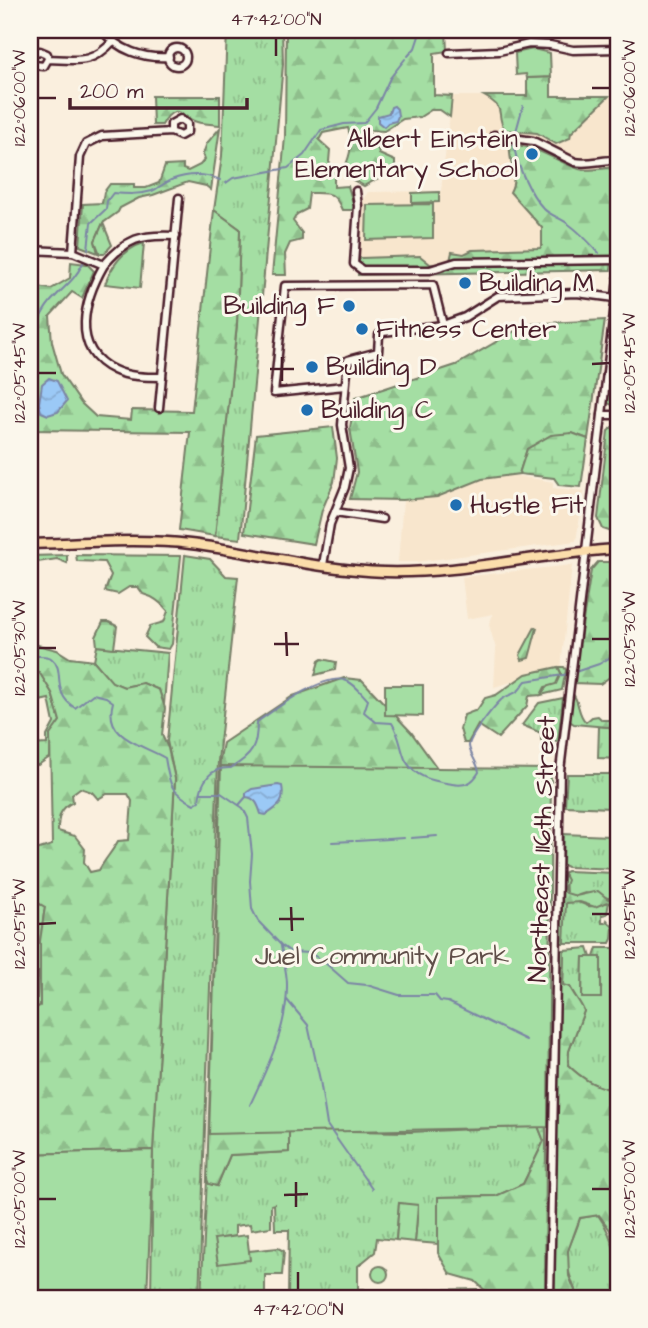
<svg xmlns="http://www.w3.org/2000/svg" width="648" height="1328" font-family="'Architects Daughter',sans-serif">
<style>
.built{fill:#f8e6cd}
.grass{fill:url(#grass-tufts);stroke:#777e67;stroke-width:2}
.forest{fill:url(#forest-firs);stroke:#777e67;stroke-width:2;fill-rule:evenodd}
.wetland{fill:url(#wetland-marsh);stroke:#777e67;stroke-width:2}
.green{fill:#a4dea3;stroke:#777e67;stroke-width:2}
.water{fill:url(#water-waves);stroke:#7b85a5;stroke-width:2}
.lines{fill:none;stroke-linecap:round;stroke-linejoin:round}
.stream{stroke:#7b85a5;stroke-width:2}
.minor-casing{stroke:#4a1f2b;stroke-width:11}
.major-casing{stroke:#4a1f2b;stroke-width:13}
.minor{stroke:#fbf7ec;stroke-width:6}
.major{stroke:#fbddab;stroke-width:8}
.ticks{fill:none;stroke:#4a1f2b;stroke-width:2.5}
.poi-dot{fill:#1f6fb2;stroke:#fbf7ec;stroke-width:2.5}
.labels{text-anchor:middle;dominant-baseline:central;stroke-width:6;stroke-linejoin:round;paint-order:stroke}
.poi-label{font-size:26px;fill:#4a1f2b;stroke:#fbf7ec;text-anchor:start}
.street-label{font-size:26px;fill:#4a1f2b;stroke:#fbf7ec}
.park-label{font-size:26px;fill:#604f49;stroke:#fbf7ec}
.neatline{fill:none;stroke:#4a1f2b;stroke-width:2.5}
.ticks-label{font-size:18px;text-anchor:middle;fill:#4a1f2b}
</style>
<defs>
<pattern id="grass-tufts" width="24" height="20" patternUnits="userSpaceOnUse" patternTransform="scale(1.75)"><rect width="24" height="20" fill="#a4dea3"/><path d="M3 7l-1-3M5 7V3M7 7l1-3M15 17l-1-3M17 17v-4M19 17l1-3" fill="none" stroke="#8fbe8c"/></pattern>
<pattern id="forest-firs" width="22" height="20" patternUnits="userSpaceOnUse" patternTransform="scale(1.75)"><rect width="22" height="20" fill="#a4dea3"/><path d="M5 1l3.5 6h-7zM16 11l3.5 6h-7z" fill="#8fbe8c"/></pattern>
<pattern id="wetland-marsh" width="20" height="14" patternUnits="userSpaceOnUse" patternTransform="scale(1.75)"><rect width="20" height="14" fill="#a4dea3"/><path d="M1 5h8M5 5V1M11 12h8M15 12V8" fill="none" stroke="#8fbe8c"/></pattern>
<pattern id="water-waves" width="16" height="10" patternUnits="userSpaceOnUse" patternTransform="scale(1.75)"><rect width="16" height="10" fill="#9bc9f6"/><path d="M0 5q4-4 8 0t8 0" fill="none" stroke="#87acd3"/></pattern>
</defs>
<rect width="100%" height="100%" fill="#faefde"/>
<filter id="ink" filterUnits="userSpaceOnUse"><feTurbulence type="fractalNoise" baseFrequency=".0143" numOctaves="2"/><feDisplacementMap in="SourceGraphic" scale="14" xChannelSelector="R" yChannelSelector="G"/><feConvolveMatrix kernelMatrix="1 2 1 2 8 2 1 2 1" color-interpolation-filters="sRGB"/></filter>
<g filter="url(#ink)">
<g class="built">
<path d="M452 96H618V218L611 270 358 275 362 201 368 192 441 191Z"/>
<path d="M507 474 553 482V488L584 491 576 541 416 562H398L403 500 437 497 482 479Z"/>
<path d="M572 565 561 668 494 687 496 649 489 625 493 614 467 619 462 577Z"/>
</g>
<g class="grass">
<path d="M227 30H282L283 64 240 539 215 536 237 324 240 229 214 210 222 156Z"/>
<path d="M185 555 210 559 226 576 238 577 218 761 199 1298H151L153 1150 175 779 167 741Z"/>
<path d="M97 646 168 653 164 705 159 690 143 683 124 687 111 682 94 661Z"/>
<path d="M558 667H564L566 670 562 690 541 695C546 684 555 683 561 673Z"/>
<path d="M30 671H39L52 693 60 721 51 735 50 757 38 765H30V745L47 744V736L54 723 49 699 30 703Z"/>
<path d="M563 698 558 742 541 740V733L522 725 539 703Z"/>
<path d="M599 726 618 728V759L598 758Z"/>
<path d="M567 774H618L616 861 618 862V869L567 867 563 865 564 834 609 836 610 808 565 806Z"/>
<path d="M567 871 615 873 611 890 614 891 613 899 585 893 576 896 566 894 565 875 563 873Z"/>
<path d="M30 901 45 906 40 941V1006L30 1011V998H37L38 973 30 972Z"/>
<path d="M572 901C579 901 582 904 588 906 595 907 603 904 609 902L607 914 602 915V923H606L607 920 613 927 612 939 610 943H564V908L566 903Z"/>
<path d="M588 948 591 957H583L582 998H600L601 957H594L597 948H618V1090C597 1089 582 1079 568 1065L569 1051 584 1011 570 987 563 986 564 950Z"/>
<path d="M30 1025 37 1029 35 1073 30 1074Z"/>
<path d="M538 1126 544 1141 523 1184 496 1196 438 1197V1244L415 1242 418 1206 399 1203 396 1240 377 1238 375 1252 358 1266V1289H364V1298H288L289 1230H275L274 1204 271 1205V1227L251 1230 250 1224 235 1226V1236L215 1239 249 1260V1251L278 1248 284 1251 282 1275H265V1295H245V1298H201L207 1179 209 1184 217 1186 230 1155 289 1152V1130Z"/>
<path d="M598 1215C617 1241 618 1267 618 1298H578C573 1284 564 1265 568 1250 572 1239 577 1229 580 1218Z"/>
</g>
<g class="forest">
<path d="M286 30H446L447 51 434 53V95L452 96 450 117 440 110H431L420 117 403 119 384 131 368 130C370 140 378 143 379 154L395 161V169L364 186 353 180 344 169C351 154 353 143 348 128L323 133 319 140 330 150 329 162 338 175 334 178V187L348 186 355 210H342C334 191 329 193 309 193L307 209 297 214 293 221 302 233V240L290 243 285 254 286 275H272L285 137Z"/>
<path d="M551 77V96H609L571 133 570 138 556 144 537 133 505 130C494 113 509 110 484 96H527V78Z"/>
<path d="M152 96H220V125C212 124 204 124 197 122 183 119 176 99 162 125H153Z"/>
<path d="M220 128 211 190 206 186 188 182 153 195 139 198 120 208 118 212 103 223 95 241 98 253 80 246 83 204 102 203 104 192 110 184H134V188H146L159 183 165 166 183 165V169L188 171 200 165 205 159 203 154 207 143Z"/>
<path d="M510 145C535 144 557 162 579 169 590 172 606 167 618 167V218L611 270 358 275V261L361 258 420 256 430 264 449 265 452 252 464 254 472 250 540 248 542 245V228L510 192C519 176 508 162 510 145Z"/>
<path d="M214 210 240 229 237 324 215 536 179 530 190 432 30 430V260L38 259V287L51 289 70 278 71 262 87 264 94 271 82 298 72 292 50 316 52 342 61 374 81 403 96 417 131 420 132 410 192 411Z"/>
<path d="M605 320 588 439 572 433 527 449 519 474 482 479 437 497 403 500 350 499 357 472 350 428 355 398 456 365 527 324Z"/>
<path d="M618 333V408L608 403Z"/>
<path d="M618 423V534L603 529 598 518 608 431Z"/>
<path d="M333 427 337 458 334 482 322 510 314 544 244 533 256 435Z"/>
<path d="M67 555V563L57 559 38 562 31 560 30 569V556Z"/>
<path d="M76 555 181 556 172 644 169 649 155 647 145 637 150 626 164 622 168 611C161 602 154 597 143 594L138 587H129L118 594 105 591 111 575 104 562 77 561Z"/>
<path d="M598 562H618V671L600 684 573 683 591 570Z"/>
<path d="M103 622H109L117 626 114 648 97 646 96 637Z"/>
<path d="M535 627 537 628 529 658 522 660 520 655Z"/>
<path d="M30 643 57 650 70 658 94 661 112 682 124 687 143 683 159 690 165 708 162 735 168 748 175 779 153 1150 30 1154V1074L35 1073 37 1029 30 1025V1011L40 1006V941L45 907 35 901H30V865L36 850 52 845 50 735 60 721 52 693 39 672 30 671ZM80 788 92 792 98 799 107 794H128L132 801 129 840 118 841C112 852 105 859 99 870L90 872 84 862 85 849 75 836 58 831C58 817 60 808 73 802L72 794Z"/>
<path d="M558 667 561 673 556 684 545 687 541 695 529 696 527 706 498 738 478 725 468 743H464L460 729 464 715 477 710 485 698 496 695 526 674Z"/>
<path d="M344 678 362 680 411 732 440 772 547 987 545 1298H493L475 1281 450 1274 438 1253V1197L496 1196 523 1184 544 1141 538 1126 410 1132 289 1130V1152L230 1155 217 1186 209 1184 207 1179 220 758 223 743 293 696Z"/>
<path d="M572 693C580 701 577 714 586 722L592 717 598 716 602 720H618V728L574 724 568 720Z"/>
<path d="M563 873 567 880 564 888 566 893 576 896 598 891 608 899 618 898V903L614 905 607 902 595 907 580 902 566 903 564 943H561Z"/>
<path d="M560 950H564L563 985 570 987C574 996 580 1001 584 1011L569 1051 568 1065C582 1079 598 1089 618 1090V1259L610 1230 599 1215 580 1218 568 1251 569 1276 578 1298H554Z"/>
</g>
<path class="wetland" d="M572 433 588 439 581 487 559 485 554 478 519 474 527 449 551 435Z"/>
<g class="green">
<path d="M533 49 550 53 551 77 527 78 526 74 516 75 515 53Z"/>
<path d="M439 192V202L412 203V193Z"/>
<path d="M433 204V238L366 240 367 205Z"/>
<path d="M103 223 112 245 104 254H100L95 241Z"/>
<path d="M144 243 140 288 105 284C112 265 123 249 144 243Z"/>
<path d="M322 659 336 662 335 670 315 675 319 661Z"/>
<path d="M385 685H423V716L385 715Z"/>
<path d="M221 766 551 769 548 1127 209 1134Z"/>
<path d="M583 957H601V998H582Z"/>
<path d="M30 972H38L37 998H30Z"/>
<path d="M153 1150 147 1298H30V1154Z"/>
<path d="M399 1203 418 1205 415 1242 396 1240Z"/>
<path d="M247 1235 250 1260 218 1264 214 1239Z"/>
<circle cx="380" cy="1274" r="8"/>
<path d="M477 1289V1298H424V1290Z"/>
</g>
<g class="water">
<path d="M394 106 397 109 398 116 396 121 388 123 384 127 378 122V116L389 113 391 107Z"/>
<path d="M49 378 57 381 67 401 58 412 48 415 41 412 39 403 42 384Z"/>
<path d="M278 785 282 786C285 802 280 806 266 815L261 814C258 805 256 798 246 797V793L252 789Z"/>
</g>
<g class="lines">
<g class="stream">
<path d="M408 56 415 48 421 30"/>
<path d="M515 135 523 106"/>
<path d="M514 140C513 159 531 196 544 209 550 215 560 218 567 223 579 231 589 242 599 253"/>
<path d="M226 183 233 178 288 168 304 155 321 130 344 124 364 123 376 108 390 78 405 59"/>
<path d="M88 249 91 223 106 209 107 201 113 193C126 194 139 195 152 191 159 188 164 183 171 180 187 174 204 173 220 180"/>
<path d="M30 344C36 328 41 311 54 298 67 284 74 281 83 263"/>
<path d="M618 596 613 599 618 603"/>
<path d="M30 656C36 657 47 654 52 659 66 670 50 692 75 708L93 694 106 697 113 702C103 738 141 744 165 758 170 784 168 790 194 804L199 801C201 782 209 767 231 768 253 755 257 747 257 722 274 710 326 671 347 681 355 684 362 694 368 700L364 712 376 722 392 723C400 736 400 747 405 759 414 778 434 781 452 784 465 786 472 784 479 772 478 763 470 755 469 746 469 737 493 708 500 701 505 695 514 695 519 690 522 687 523 684 526 681L569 674"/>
<path d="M575 672 599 664 618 653"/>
<path d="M201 793H221L243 808 248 818 252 854 250 881 252 909 258 921 281 945 291 952 310 953 323 961 348 983 367 985 399 995H435L440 1001 448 1002 526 1040"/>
<path d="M239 805 246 797"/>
<path d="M411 838 437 836"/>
<path d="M356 841 404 838"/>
<path d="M332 842 353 841"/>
<path d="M287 1000 308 1025 320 1080 327 1125 372 1189"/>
<path d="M250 1105C267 1068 288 1027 287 984 287 973 283 958 281 946"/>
</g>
<defs>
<g id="minor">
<path d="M102 30C118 50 143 59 169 57"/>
<circle cx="177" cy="57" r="9"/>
<path d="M449 53 499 51 529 44 550 45 573 50 618 49"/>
<path d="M48 59 44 66 34 65 31 58 35 52 40 51 47 54 48 59C76 60 92 65 113 41"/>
<path d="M494 135 533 141 575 162C589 165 604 159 618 160"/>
<path d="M356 191 358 206 354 264 362 270H430L456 262 618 260"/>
<path d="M30 250 73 252 104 265C127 238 141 234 176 236"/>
<path d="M73 252 80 157 86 144 102 136 171 132 180 136 187 132V124L180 119 171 124V132"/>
<path d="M104 265C85 298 69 349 114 370 128 377 147 377 162 377"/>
<path d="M345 386 274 393 285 286 433 285 443 325"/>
<path d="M159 408 179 198"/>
<path d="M602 415H618"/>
<path d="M335 512 382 519"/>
<path d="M323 565 330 524 345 487 349 468 342 425 348 360 378 352 379 335 383 332 443 325 465 317 498 296 577 293 615 298"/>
<path d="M550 1298 560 771 618 279"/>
</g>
<path id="major" d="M30 544C80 543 141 538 190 544 255 552 319 570 385 572 463 574 540 553 618 549"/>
</defs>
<use href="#minor" class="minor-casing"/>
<use href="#major" class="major-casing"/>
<use href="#minor" class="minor"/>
<use href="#major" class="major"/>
</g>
</g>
<path class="ticks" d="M276 38V56M592 88H610M38 98H56M282 357V381M592 364 610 363M270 369H294M38 373H56M286 632 287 656M592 639H610M274 644H299M38 648H56M291 907 292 931M592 914H610M279 919H304M38 924 56 923M296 1182V1207M592 1189H610M284 1195 308 1194M38 1199H56M298 1272V1290"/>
<g class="poi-dot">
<circle cx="532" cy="154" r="7"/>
<circle cx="465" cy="283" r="7"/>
<circle cx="349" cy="306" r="7"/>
<circle cx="362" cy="329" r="7"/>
<circle cx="312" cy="367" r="7"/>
<circle cx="307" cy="410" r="7"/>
<circle cx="456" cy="505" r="7"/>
</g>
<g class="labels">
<g class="poi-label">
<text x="518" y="139" text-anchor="end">Albert Einstein<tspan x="518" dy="30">Elementary School</tspan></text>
<text x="479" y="283">Building M</text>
<text x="335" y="306" text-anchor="end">Building F</text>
<text x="376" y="329">Fitness Center</text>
<text x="326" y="367">Building D</text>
<text x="321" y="410">Building C</text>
<text x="470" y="505">Hustle Fit</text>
</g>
<g class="street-label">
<text transform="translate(542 849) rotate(-88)">Northeast 116th Street</text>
</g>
<g class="park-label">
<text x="382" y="956">Juel Community Park</text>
</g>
</g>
<rect width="648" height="1328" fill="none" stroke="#fbf7ec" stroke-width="77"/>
<path d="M70 98v10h177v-10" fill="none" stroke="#4a1f2b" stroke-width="3.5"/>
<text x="80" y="98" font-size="21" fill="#4a1f2b" stroke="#fbf7ec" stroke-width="5" paint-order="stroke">200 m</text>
<rect x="38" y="38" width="572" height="1252" class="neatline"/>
<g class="ticks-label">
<text x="276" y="25">47°42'00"N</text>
<text transform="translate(629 88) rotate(-90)" y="6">122°06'00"W</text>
<text transform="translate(19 98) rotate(-90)" y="6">122°06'00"W</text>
<text transform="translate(629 363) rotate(-90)" y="6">122°05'45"W</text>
<text transform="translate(19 373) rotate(-90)" y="6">122°05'45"W</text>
<text transform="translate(629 639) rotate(-90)" y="6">122°05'30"W</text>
<text transform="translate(19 648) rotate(-90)" y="6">122°05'30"W</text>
<text transform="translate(629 914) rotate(-90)" y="6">122°05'15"W</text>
<text transform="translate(19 924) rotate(-90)" y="6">122°05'15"W</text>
<text transform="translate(629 1189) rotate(-90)" y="6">122°05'00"W</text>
<text transform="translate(19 1199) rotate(-90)" y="6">122°05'00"W</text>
<text x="298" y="1315">47°42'00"N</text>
</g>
</svg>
